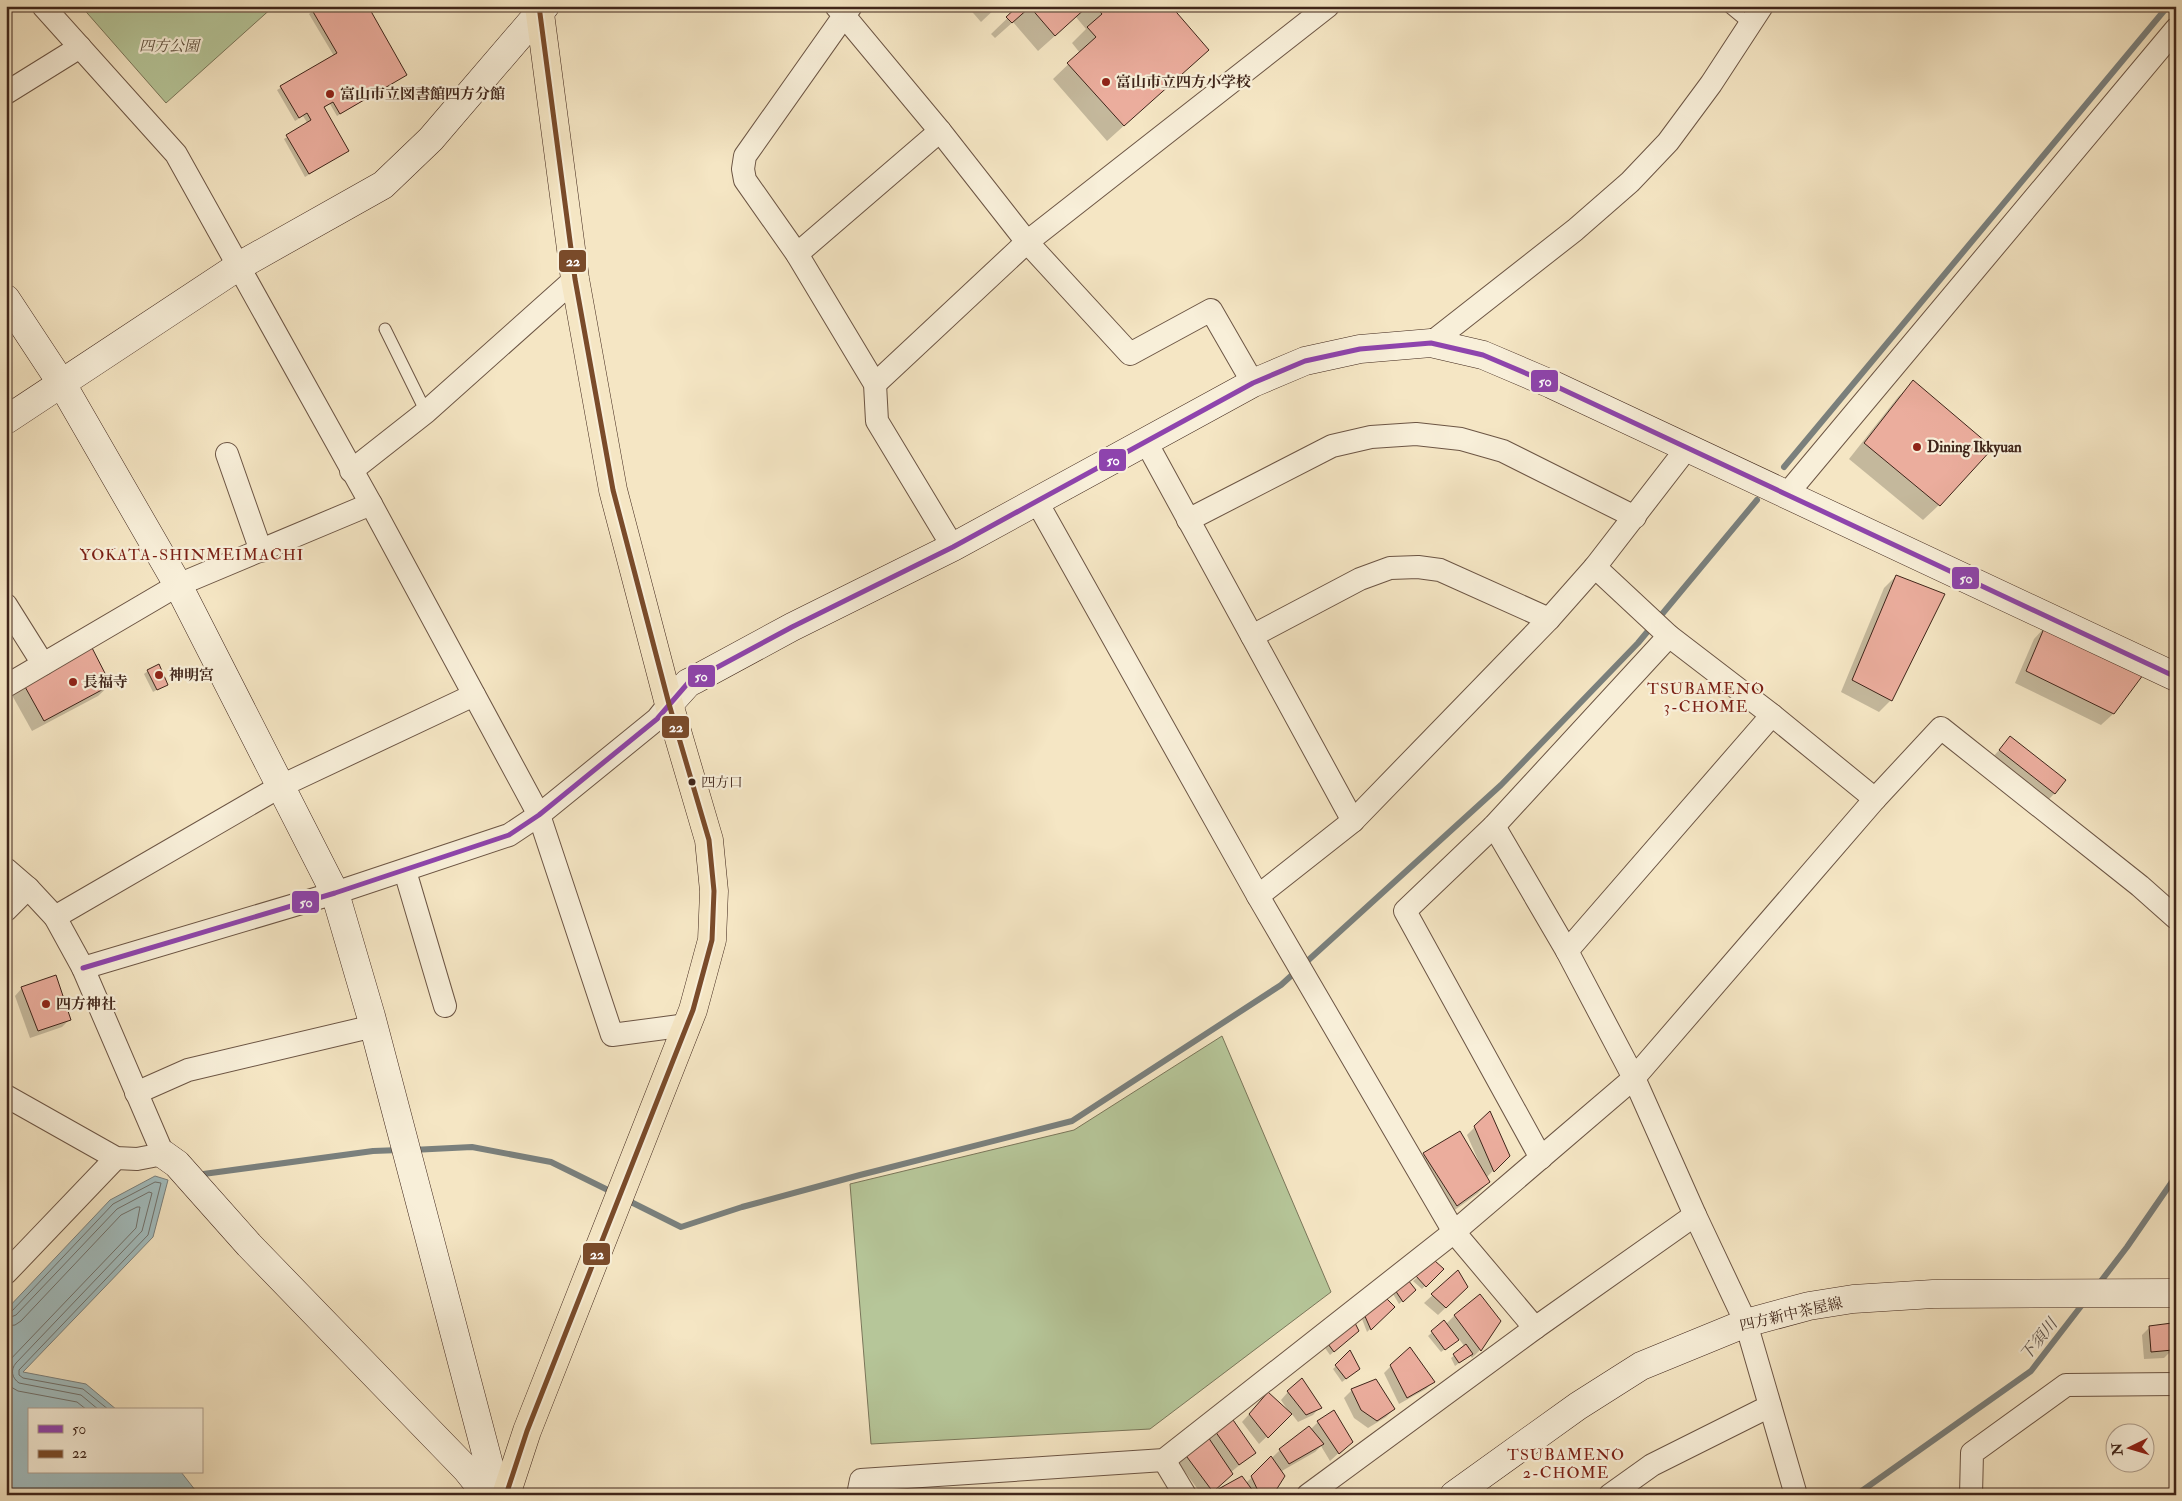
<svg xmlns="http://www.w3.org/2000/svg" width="2182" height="1501" font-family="'IM FELL Double Pica','Noto Serif JP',serif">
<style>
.green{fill:#b6c699;stroke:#7a765a}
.water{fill:#a2bdbf;stroke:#7a807d}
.shadow{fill:#0003}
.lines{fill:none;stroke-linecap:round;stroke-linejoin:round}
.shore{stroke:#70716c;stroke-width:1}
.stream{stroke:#7a807d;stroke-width:6}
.building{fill:#ebad9d;stroke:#3f251a}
.lane-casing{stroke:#6c5544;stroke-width:13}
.street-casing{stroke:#6c5544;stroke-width:24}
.secondary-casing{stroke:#3f251a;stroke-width:29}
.highway-casing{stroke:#3f251a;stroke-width:29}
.lane{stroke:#f8efd9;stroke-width:11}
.street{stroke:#f8efd9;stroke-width:22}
.secondary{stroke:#f8efd9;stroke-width:28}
.highway{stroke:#f5e6c4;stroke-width:28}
.bus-1-casing{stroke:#f8efd9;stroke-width:9}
.bus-2-casing{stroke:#f8efd9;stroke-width:9}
.bus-1{stroke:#8e44ad;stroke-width:5}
.bus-2{stroke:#7a4b2a;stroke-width:5}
.poi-dot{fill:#8f2418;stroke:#f8efd9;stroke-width:2}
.bus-dot{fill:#3f251a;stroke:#f8efd9;stroke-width:2}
.labels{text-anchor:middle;stroke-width:4.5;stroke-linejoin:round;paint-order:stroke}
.bus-label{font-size:14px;fill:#3f251a;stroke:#f8efd9;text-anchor:start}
.park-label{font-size:15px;font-style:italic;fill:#5d4d3a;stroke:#f8efd9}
.poi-label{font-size:15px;font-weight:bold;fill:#3f251a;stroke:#f8efd9;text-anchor:start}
.street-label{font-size:15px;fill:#3f251a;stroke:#f8efd9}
.neighbourhood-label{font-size:16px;letter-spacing:1px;fill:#7a1f14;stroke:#f8efd9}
.water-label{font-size:16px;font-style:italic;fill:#5d534c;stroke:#f8efd9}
.line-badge{stroke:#f8efd9;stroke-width:2}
.badge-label{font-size:14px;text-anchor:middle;font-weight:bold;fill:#fff}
</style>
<rect width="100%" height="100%" fill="#f5e6c4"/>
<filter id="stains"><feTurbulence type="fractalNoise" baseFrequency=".004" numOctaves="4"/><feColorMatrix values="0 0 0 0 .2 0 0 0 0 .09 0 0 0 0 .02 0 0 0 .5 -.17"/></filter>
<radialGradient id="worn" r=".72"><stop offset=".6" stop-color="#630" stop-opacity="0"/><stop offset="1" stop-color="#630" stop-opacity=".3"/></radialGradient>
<!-- green -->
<g class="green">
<polygon points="81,6 274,6 166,103"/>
<polygon points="1222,1036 1331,1292 1150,1429 871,1444 850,1184 1074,1130"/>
</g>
<!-- water -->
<polygon class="water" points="155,1176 168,1180 153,1237 23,1372 86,1384 117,1410 29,1410 29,1472 181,1472 199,1495 6,1495 6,1310 110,1200"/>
<!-- shadow -->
<g class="shadow">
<polygon points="967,6 998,6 981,22"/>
<polygon points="1020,6 1169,6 1208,50 1107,141 1053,79 1080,53 1072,43 1086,29 1076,17 1038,51 1013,22 995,38 991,34"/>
<polygon points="313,11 406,75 337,116 330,104 323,108 347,151 305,177 284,139 308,124 303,116 295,121 277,90 334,56 309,14"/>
<polygon points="1914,382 1939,505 1923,520 1849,459 1898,397"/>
<polygon points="1896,576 1891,700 1879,712 1841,692 1884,588"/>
<polygon points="2045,627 2113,714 2101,725 2015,683 2034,639"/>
<polygon points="148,671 167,684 153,692 144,674"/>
<polygon points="20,677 110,685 98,696 32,731 8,688"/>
<polygon points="2010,738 2055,793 2047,801 1992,758"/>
<polygon points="22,988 70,1019 62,1027 30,1038 15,996"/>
<polygon points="1489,1113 1508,1155 1486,1178 1489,1182 1477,1194 1445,1217 1412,1165 1424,1154 1478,1160 1467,1135"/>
<polygon points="1435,1262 1442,1269 1422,1289 1413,1281"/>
<polygon points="1458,1272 1467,1287 1438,1315 1424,1303"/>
<polygon points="1414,1290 1399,1304 1393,1294 1396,1291"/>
<polygon points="1393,1307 1367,1332 1362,1319 1365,1315"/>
<polygon points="1454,1316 1499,1321 1480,1350 1472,1358 1470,1355 1455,1366 1451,1358 1465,1347 1459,1339 1441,1352 1428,1336 1444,1322 1446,1324"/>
<polygon points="1353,1321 1354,1334 1330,1355 1325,1348"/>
<polygon points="2150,1327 2172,1350 2164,1358 2144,1359 2142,1335"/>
<polygon points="1350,1352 1355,1372 1342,1382 1333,1369"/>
<polygon points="1391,1366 1434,1381 1426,1389 1399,1404 1384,1373"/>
<polygon points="1352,1390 1394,1409 1386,1417 1368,1428 1354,1418 1344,1398"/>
<polygon points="1288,1392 1320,1407 1313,1415 1298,1422 1291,1413 1259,1444 1242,1422 1261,1401 1289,1412 1281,1400"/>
<polygon points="1318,1422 1343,1449 1330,1461 1321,1446 1315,1452 1280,1472 1272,1495 1202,1495 1177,1461 1216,1432 1255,1452 1230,1473 1211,1495 1242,1477 1246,1483 1280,1450 1308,1428 1310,1430"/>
</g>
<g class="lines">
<!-- shore -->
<g class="shore">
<polyline points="6,1313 12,1311 113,1204 155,1182 161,1183 148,1235 19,1370 19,1375 23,1378 83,1389 109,1410"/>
<path d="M 6,1319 L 16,1315 L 117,1209 L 149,1192 L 152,1193 L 142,1231 L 16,1363 C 10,1370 12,1378 19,1383 L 81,1395 L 99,1410"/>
<polyline points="6,1326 15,1325 21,1321 121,1215 137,1207 140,1207 136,1228 6,1364"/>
<polyline points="6,1379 11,1387 18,1391 77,1402 87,1410"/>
</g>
<!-- stream -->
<g class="stream">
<polyline points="1784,467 2168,6"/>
<polyline points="412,1150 472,1147 551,1162 614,1193"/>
<polyline points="196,1175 373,1151 400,1150"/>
<polyline points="625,1199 681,1227 742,1207 860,1175 1072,1121 1281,985 1501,785 1638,643 1757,500"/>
<polyline points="2098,1285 2127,1247 2176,1176"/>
<polyline points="1856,1495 2031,1371 2085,1301"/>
</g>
</g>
<!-- building -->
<g class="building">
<polygon points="318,6 368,6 407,75 340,114 333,102 324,107 349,151 309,174 286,135 311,120 307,113 299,118 280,86 337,53 312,10"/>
<polygon points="1018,6 1088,6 1055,36 1030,7 1012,23 1006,17"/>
<polygon points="1095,6 1171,6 1209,50 1124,126 1067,63 1096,37 1087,27 1102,14"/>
<polygon points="1913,380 1993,448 1940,506 1864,443"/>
<polygon points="1896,575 1945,594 1892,701 1852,680"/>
<polygon points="2045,626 2146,671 2114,714 2026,671"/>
<polygon points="88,640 111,685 44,721 19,676"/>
<polygon points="159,664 168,685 157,690 147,670"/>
<polygon points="2010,736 2066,780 2055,794 1999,750"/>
<polygon points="56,975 71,1020 38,1031 21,987"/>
<polygon points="1490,1111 1510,1156 1494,1172 1474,1126"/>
<polygon points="1460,1131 1490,1182 1457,1206 1423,1153"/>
<polygon points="1435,1261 1444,1269 1426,1287 1416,1276"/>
<polygon points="1458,1270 1468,1287 1446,1308 1431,1294"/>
<polygon points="1408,1280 1416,1290 1403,1302 1395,1290"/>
<polygon points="1480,1294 1501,1321 1481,1351 1454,1315"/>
<polygon points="1385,1297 1395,1307 1371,1330 1364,1314"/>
<polygon points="1353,1319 1359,1331 1334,1352 1328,1344"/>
<polygon points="1444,1320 1459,1340 1445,1350 1431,1331"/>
<polygon points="2172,1323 2173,1350 2151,1352 2149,1326"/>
<polygon points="1466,1344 1473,1354 1459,1363 1453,1354"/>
<polygon points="1410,1347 1435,1382 1407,1398 1390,1365"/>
<polygon points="1350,1350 1360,1369 1346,1379 1335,1365"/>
<polygon points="1302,1378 1322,1408 1306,1415 1287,1391"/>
<polygon points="1376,1379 1395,1409 1377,1421 1361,1410 1351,1389"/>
<polygon points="1268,1392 1292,1414 1268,1438 1249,1414"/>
<polygon points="1334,1410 1353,1442 1339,1454 1317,1421"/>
<polygon points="1231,1417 1256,1453 1239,1465 1215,1431"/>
<polygon points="1309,1426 1324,1444 1289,1464 1279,1449"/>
<polygon points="1206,1434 1233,1474 1213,1492 1184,1453"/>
<polygon points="1271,1456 1285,1476 1273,1495 1260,1495 1251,1476"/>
<polygon points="1242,1476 1256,1495 1215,1495 1213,1492"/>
</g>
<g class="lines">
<defs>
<g id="lane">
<polyline points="1728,6 1751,25"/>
<polyline points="385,329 426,412"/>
</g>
<g id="street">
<polyline points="43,6 176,154 371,504 539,815 612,1035 687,1025"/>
<polyline points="836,6 940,131 1027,242 1130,354 1211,310 1253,383"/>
<polyline points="851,6 745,156 743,169 745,180 797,254 875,384 877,421 953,547"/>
<polyline points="6,93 80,47"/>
<polyline points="797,254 940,131"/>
<polyline points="1431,343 1575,230 1630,182 1668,142 1711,84 1762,6"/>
<polyline points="875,384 1027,242 1328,6"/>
<polyline points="1146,442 1353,821"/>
<polyline points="227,454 261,551"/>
<polyline points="351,471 426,412 575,279"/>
<polyline points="1787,494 2176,29"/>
<polyline points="1037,502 1258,896 1454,1232 1535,1328"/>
<polyline points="1188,520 1332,446 1371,437 1416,434 1461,439 1503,451 1635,517"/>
<polyline points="1595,567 1669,636 1772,715 1875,799"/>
<polyline points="6,605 43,664"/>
<polyline points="1252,636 1360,579 1390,568 1418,567 1440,570 1549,619"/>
<polyline points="6,686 178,585 371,504"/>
<polyline points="1494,826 1567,951 1634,1078 1695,1215 1746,1323 1796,1495"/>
<polyline points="6,869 28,888 55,917 83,968 163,1154 137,1159 116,1158 6,1096"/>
<polyline points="405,871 445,1006"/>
<polyline points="1258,896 1353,821 1549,619 1595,567 1687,448"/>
<polyline points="6,910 28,888"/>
<polyline points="55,917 281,786 474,695"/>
<polyline points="1567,951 1772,715"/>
<polyline points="83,968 335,893 509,835 539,815 657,719 669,704"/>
<polyline points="136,1093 188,1070 374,1026"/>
<polyline points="1541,1158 1405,911 1494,826 1669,636"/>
<polyline points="6,1273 116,1158"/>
<polyline points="1164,1460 1185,1495"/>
<polyline points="858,1495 861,1480 1164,1460 1454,1232 1634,1078 1875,799 1941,728 2140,886 2176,918"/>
<polyline points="1308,1495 1535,1328 1695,1215"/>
<polyline points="1610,1495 1652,1465 1770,1406"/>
<polyline points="1971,1495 1972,1453 2066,1385 2176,1384"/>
</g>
<g id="secondary">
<polyline points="6,299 62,384 178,585 335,893 371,1016 497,1495"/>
<polyline points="6,420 239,266 383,185 431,139 545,6"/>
<polyline points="669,704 688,683 696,679 792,627 953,547 1253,383 1305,361 1360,349 1431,343 1483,355 1551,384 2176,677"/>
<polyline points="163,1154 177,1164 249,1245 466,1469 487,1495"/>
<polyline points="1454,1495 1578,1406 1641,1366 1746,1323 1809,1306 1853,1299 1933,1294 2176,1293"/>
</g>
<polyline id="highway" points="506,1495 527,1431 693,1010 712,940 714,891 709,840 669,704 613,490 575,279 539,6"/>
</defs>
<!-- lane casing -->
<use href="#lane" class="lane-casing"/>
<!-- street casing -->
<use href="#street" class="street-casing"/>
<!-- secondary casing -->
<use href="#secondary" class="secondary-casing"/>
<!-- highway casing -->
<use href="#highway" class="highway-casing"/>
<!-- lane -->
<use href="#lane" class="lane"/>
<!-- street -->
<use href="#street" class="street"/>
<!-- secondary -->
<use href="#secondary" class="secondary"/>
<!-- highway -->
<use href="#highway" class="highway"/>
<defs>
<polyline id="bus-1" points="83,968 335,893 509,835 539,815 657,719 688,683 792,627 953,547 1253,383 1305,361 1360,349 1431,343 1483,355 1551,384 2176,677"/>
<polyline id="bus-2" points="506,1495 527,1431 693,1010 712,940 714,891 709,840 669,704 613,490 575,279 539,6"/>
</defs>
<!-- bus-1 casing -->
<use href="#bus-1" class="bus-1-casing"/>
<!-- bus-2 casing -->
<use href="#bus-2" class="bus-2-casing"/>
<!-- bus-1 -->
<use href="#bus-1" class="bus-1"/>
<!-- bus-2 -->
<use href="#bus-2" class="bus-2"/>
</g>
<!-- markers -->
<g class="poi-dot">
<circle cx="1106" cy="82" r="5"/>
<circle cx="330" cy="94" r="5"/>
<circle cx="1917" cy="447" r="5"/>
<circle cx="159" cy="675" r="5"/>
<circle cx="73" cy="682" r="5"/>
<circle cx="46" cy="1004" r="5"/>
</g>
<circle class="bus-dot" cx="692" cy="782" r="4.5"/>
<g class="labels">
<!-- bus labels -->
<g class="bus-label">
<text x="701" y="787">四方口</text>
</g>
<!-- park labels -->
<g class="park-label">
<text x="169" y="51">四方公園</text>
</g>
<!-- poi labels -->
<g class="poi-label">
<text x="1116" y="87">富山市立四方小学校</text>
<text x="340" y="99">富山市立図書館四方分館</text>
<text x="1927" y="452">Dining Ikkyuan</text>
<text x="169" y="680">神明宮</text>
<text x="83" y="687">長福寺</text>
<text x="56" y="1009">四方神社</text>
</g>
<!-- street labels -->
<g class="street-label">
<text transform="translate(1791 1314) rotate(-13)" y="5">四方新中茶屋線</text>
</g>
<!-- neighbourhood labels -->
<g class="neighbourhood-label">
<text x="192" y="560">YOKATA-SHINMEIMACHI</text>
<text x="1706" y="694">TSUBAMENO<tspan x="1706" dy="18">3-CHOME</tspan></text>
<text x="1566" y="1460">TSUBAMENO<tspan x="1566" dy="18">2-CHOME</tspan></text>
</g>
<!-- water labels -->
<g class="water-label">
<text transform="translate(2038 1339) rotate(-51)" y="6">下須川</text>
</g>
</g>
<g class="line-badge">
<rect x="558" y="249" width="29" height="24" rx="5" fill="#7a4b2a"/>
<rect x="1530" y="369" width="29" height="24" rx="5" fill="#8e44ad"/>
<rect x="1098" y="448" width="29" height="24" rx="5" fill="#8e44ad"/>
<rect x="1951" y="566" width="29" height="24" rx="5" fill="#8e44ad"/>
<rect x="687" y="664" width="29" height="24" rx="5" fill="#8e44ad"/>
<rect x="661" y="715" width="29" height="24" rx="5" fill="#7a4b2a"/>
<rect x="291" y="890" width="29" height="24" rx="5" fill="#8e44ad"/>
<rect x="582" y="1242" width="29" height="24" rx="5" fill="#7a4b2a"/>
</g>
<g class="badge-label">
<text x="573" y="266">22</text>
<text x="1545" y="386">50</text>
<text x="1113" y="465">50</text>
<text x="1966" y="583">50</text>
<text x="701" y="681">50</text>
<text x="676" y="732">22</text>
<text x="306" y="907">50</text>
<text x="597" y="1259">22</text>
</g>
<!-- margin -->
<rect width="2182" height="1501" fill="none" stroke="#f5e6c4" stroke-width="25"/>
<rect x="8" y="8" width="2167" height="1486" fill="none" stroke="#3f251a" stroke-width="2.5"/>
<rect x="12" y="12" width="2157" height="1476" fill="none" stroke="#3f251a"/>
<!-- legend -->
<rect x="28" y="1408" width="175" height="65" fill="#f8efd9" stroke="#ae9e8d"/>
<rect x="38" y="1425" width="25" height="8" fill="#8e44ad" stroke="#ae9e8d"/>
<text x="72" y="1434" font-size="15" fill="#3f251a">50</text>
<rect x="38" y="1450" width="25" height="8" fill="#7a4b2a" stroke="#ae9e8d"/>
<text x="72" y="1458" font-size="15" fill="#3f251a">22</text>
<!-- north arrow -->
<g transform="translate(2130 1448) rotate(265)"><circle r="24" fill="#f8efd9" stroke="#ae9e8d"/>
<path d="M0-4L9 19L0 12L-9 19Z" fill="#8f2418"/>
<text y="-8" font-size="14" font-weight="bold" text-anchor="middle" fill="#3f251a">N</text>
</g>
<rect width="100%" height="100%" filter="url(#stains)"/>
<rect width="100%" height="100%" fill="url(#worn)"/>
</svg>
